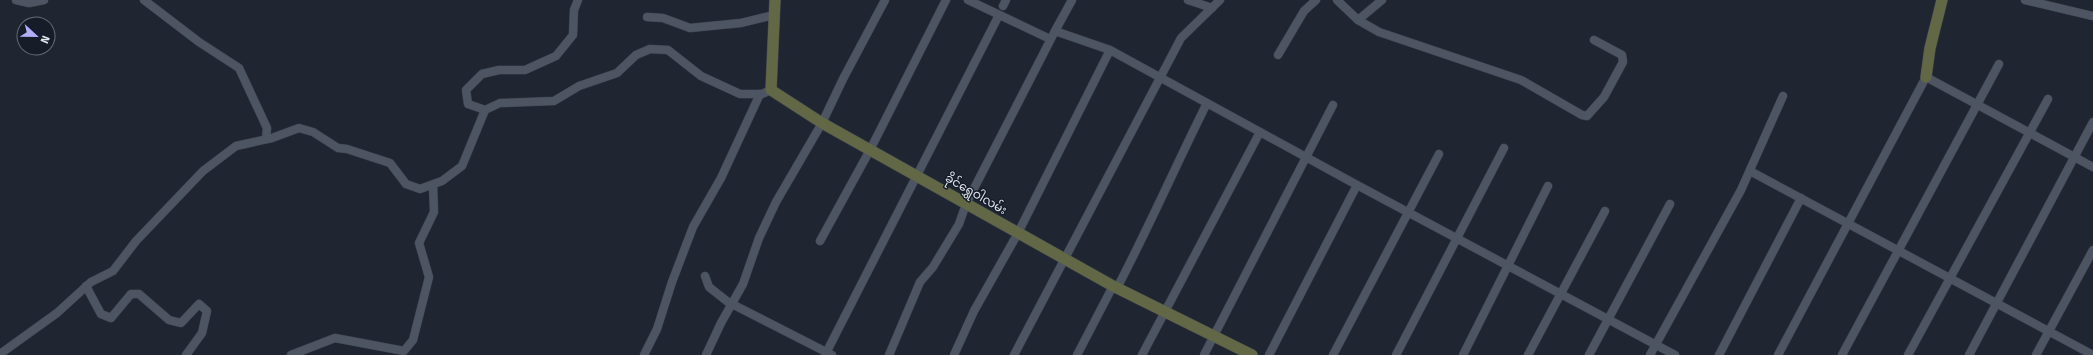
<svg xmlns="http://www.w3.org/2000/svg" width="2093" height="355" font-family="'Fira Sans','Noto Sans Myanmar',sans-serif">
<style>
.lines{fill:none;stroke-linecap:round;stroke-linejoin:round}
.street-casing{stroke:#3d434d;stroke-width:9}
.secondary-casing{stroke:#3d434d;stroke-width:12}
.street{stroke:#4d5562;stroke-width:8}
.secondary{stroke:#626745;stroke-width:11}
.labels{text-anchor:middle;stroke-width:3;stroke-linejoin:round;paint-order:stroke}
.street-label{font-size:12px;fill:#e1e6ef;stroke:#161d28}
</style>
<rect width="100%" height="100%" fill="#1f2632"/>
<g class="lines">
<defs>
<g id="street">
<polyline points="16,0 29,3 44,0"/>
<polyline points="144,0 199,42 239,68 267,128 266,139"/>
<polyline points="968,0 1050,39"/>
<polyline points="1188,0 1212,8"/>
<polyline points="1337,0 1358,20 1379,32 1521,80 1582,115 1587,116 1604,97 1623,62 1622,55 1594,40"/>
<polyline points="2025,0 2093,16"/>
<polyline points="1003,6 1006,0"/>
<polyline points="647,17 663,18 690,28 741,23 774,15"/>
<polyline points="1358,20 1382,0"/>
<polyline points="1055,31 1072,0"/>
<polyline points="1278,55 1304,11 1316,0"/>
<polyline points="485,110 468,104 466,90 482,74 499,70 525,70 556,56 573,35 574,10 578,0"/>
<polyline points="1750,171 2093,355"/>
<polyline points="820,241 870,150 946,0"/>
<polyline points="705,276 709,287 728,302 832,355"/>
<polyline points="86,286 101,314 111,318 131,294 139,294 169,320 181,323 199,304 207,311 202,333 186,355"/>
<path d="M 1117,288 C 1149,227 1176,165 1207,103"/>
<polyline points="0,354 57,313 91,282 113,271 136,241 203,171 236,146 272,138 299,128 313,132 338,148 347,149 390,163 406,184 420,189 442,181 462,166 485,110 500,103 554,101 579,86 617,73 636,55 650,49 668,50 701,76 740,94 762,94 771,90"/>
<polyline points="291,355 335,338 404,351 413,340 429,277 419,243 434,212 433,185"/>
<polyline points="644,355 657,329 672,282 693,227 721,178 760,94"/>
<polyline points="706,355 721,323 743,284 759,238 776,202 822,123 843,79 885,0"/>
<polyline points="825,355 999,15"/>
<polyline points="889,355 920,282 933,267 959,224 966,204 1055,31 1110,50 1357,185 1675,355"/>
<polyline points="954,355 974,311 1018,233 1110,50"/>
<polyline points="1014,355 1181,38 1220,0"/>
<polyline points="1077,355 1113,286"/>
<polyline points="1142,355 1260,132"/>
<polyline points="1204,355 1333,105"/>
<polyline points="1269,355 1357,185"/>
<polyline points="1333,355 1439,154"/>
<polyline points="1396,355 1504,148"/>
<polyline points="1463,355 1548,186"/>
<polyline points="1528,355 1605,211"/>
<polyline points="1589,355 1670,204"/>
<polyline points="1650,355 1741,190 1783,96"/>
<polyline points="1719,355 1801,198"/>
<polyline points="1778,355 1926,77 2093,167"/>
<polyline points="1842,355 1999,64"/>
<polyline points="1908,355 2048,99"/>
<polyline points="1969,355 2093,122"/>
<polyline points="2036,355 2093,250"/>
</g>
<g id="secondary">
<polyline points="775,0 771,90 822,123 1113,286 1252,355"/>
<polyline points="1926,77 1930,48 1942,0"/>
</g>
</defs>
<!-- street casing -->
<use href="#street" class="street-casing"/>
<!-- secondary casing -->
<use href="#secondary" class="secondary-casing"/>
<!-- street -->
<use href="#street" class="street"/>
<!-- secondary -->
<use href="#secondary" class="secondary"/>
</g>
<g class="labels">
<!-- street labels -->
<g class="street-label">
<text transform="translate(976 194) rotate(30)" y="4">ခိုင်ရွှေဝါလမ်း</text>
</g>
</g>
<!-- north arrow -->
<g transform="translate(36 36) rotate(112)"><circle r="19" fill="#161d28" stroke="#676d78"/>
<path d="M0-3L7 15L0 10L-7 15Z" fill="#b1adfa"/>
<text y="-6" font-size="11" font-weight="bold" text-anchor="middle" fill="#e1e6ef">N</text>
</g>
</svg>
